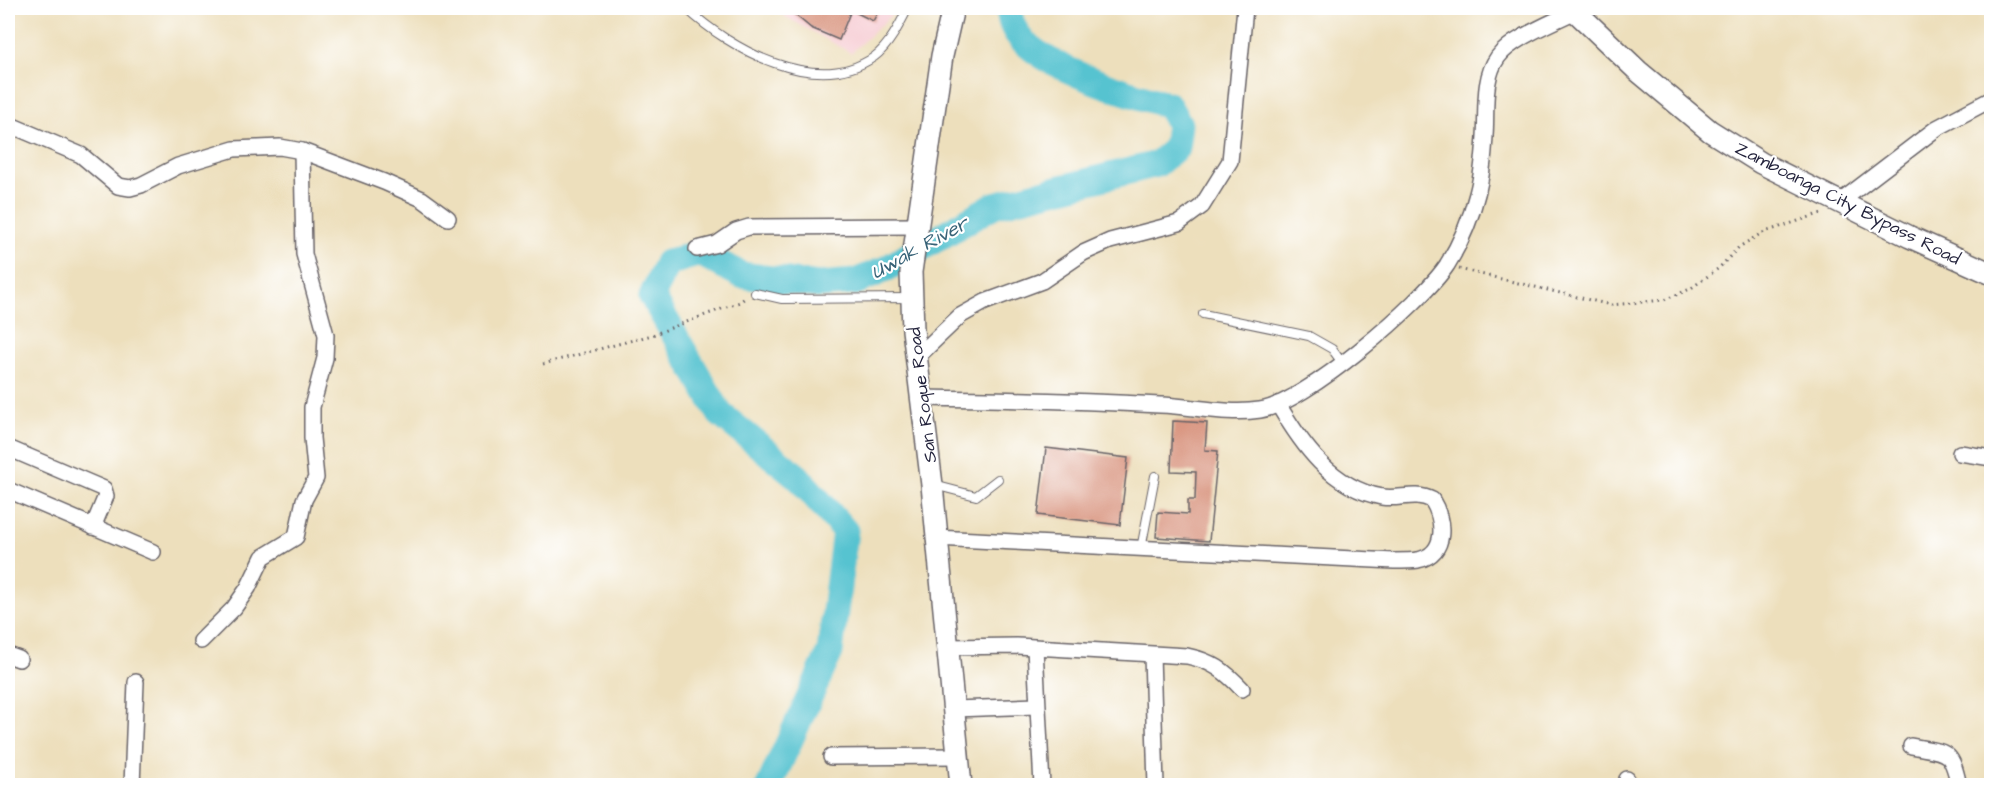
<svg xmlns="http://www.w3.org/2000/svg" width="1999" height="793" font-family="'Architects Daughter',sans-serif">
<style>
.built{fill:#f7cfd5}
.lines{fill:none;stroke-linecap:round;stroke-linejoin:round}
.river{stroke:#57c3d0;stroke-width:27}
.building{fill:#d99580}
.lane-casing{stroke:#696468;stroke-width:10}
.street-casing{stroke:#696468;stroke-width:18}
.secondary-casing{stroke:#696468;stroke-width:24}
.path{stroke:#696468;stroke-width:3;stroke-dasharray:1.5 4.5;stroke-linecap:butt}
.lane{stroke:#fff;stroke-width:8}
.street{stroke:#fff;stroke-width:15}
.secondary{stroke:#fff;stroke-width:21}
.labels{text-anchor:middle;stroke-width:4.5;stroke-linejoin:round;paint-order:stroke}
.street-label{font-size:18px;fill:#22223b;stroke:#fff}
.water-label{font-size:20px;font-style:italic;fill:#376277;stroke:#fff}
</style>
<rect width="100%" height="100%" fill="#fff"/>
<filter id="ink" filterUnits="userSpaceOnUse"><feTurbulence type="fractalNoise" baseFrequency=".0167" numOctaves="2"/><feDisplacementMap in="SourceGraphic" scale="12" xChannelSelector="R" yChannelSelector="G"/><feConvolveMatrix kernelMatrix="1 2 1 2 8 2 1 2 1" color-interpolation-filters="sRGB"/></filter>
<filter id="wash" filterUnits="userSpaceOnUse"><feTurbulence type="fractalNoise" baseFrequency=".008" numOctaves="4" result="noise"/><feDisplacementMap in="SourceGraphic" scale="24" xChannelSelector="R" yChannelSelector="G"/><feGaussianBlur stdDeviation="1.35" result="paint"/><feColorMatrix in="noise" values="0 0 0 0 0 0 0 0 0 0 0 0 0 0 0 0 0 1.4 0 .05"/><feComposite in="paint" operator="in"/></filter>
<g filter="url(#wash)">
<rect width="100%" height="100%" fill="#eddfbc"/>
<!-- built -->
<polygon class="built" points="770,8 899,8 851,53"/>
<g class="lines">
<!-- river -->
<path class="river" d="M 769,786 L 830,652 L 845,531 L 798,477 L 720,414 L 652,296 L 667,263 L 700,253 L 741,275 L 819,285 L 855,282 L 884,270 L 994,205 L 1157,164 L 1176,148 L 1179,124 L 1168,105 C 1130,94 1028,65 1013,26 C 1010,21 1010,13 1009,8"/>
</g>
<g id="blocks">
<!-- building -->
<g class="building">
<polygon points="787,8 880,8 873,21 851,10 839,40 811,28"/>
<polygon points="1173,421 1207,423 1205,450 1218,451 1209,541 1156,537 1158,512 1188,514 1188,500 1195,500 1196,472 1171,471"/>
<polygon points="1046,448 1128,458 1120,525 1038,515"/>
</g>
</g>
</g>
<g filter="url(#ink)">
<use href="#blocks" fill-opacity="0" stroke="#696468" stroke-width="1.5"/>
<g class="lines">
<defs>
<g id="lane">
<path d="M 686,8 C 731,50 816,97 874,57 C 889,46 900,24 908,8"/>
<polyline points="926,8 948,16"/>
<polyline points="755,293 782,299 911,298"/>
<polyline points="1203,314 1309,336 1332,349 1343,364"/>
<polyline points="934,485 976,496 998,479"/>
<polyline points="1141,549 1155,476"/>
</g>
<g id="street">
<polyline points="8,124 81,155 118,186 130,188 141,185 178,166 234,149 280,147 302,151 384,182 422,199 448,218"/>
<polyline points="1840,202 1937,128 1992,99"/>
<polyline points="697,249 717,244 736,231 749,227 916,226"/>
<polyline points="916,358 960,316 985,302 1042,281 1083,253 1110,241 1179,223 1202,206 1230,161 1245,8"/>
<path d="M 921,398 C 1001,399 1081,401 1160,405 C 1193,406 1227,415 1260,410 C 1304,404 1422,303 1447,265 C 1460,244 1471,218 1477,194 C 1482,176 1484,155 1485,136 C 1487,111 1482,79 1498,57 C 1512,38 1554,22 1575,11"/>
<polyline points="8,448 104,489 106,496 93,527"/>
<polyline points="1960,453 1992,458"/>
<polyline points="8,490 153,552"/>
<path d="M 936,538 L 1394,561 C 1402,561 1411,561 1418,560 C 1448,554 1444,519 1432,500 C 1415,491 1400,500 1382,497 C 1332,488 1302,445 1278,404"/>
<polyline points="201,641 234,608 248,588 263,557 296,537 304,500 316,478 312,438 312,407 325,358 326,335 304,254 302,151"/>
<path d="M 948,647 L 1017,646 L 1187,656 C 1212,661 1225,671 1242,689"/>
<polyline points="1035,648 1042,786"/>
<polyline points="8,655 19,659"/>
<polyline points="1152,655 1156,786"/>
<polyline points="954,709 1036,706"/>
<path d="M 1911,746 C 1947,753 1951,748 1959,786"/>
<polyline points="831,757 957,756"/>
<polyline points="1627,779 1627,786"/>
<polyline points="132,786 136,682"/>
</g>
<g id="secondary">
<polyline points="953,8 942,56 911,272 913,330 932,485 961,786"/>
<polyline points="1572,8 1638,71 1710,131 1761,163 1910,237 1992,274"/>
</g>
</defs>
<!-- lane casing -->
<use href="#lane" class="lane-casing"/>
<!-- street casing -->
<use href="#street" class="street-casing"/>
<!-- secondary casing -->
<use href="#secondary" class="secondary-casing"/>
<!-- path -->
<g class="path">
<polyline points="1459,269 1611,305 1664,300 1690,289 1719,268 1739,247 1762,233 1822,213"/>
<polyline points="543,364 652,335 740,302 746,297"/>
</g>
<!-- lane -->
<use href="#lane" class="lane"/>
<!-- street -->
<use href="#street" class="street"/>
<!-- secondary -->
<use href="#secondary" class="secondary"/>
</g>
</g>
<g class="labels">
<!-- street labels -->
<g class="street-label">
<text transform="translate(1848 203) rotate(27)" y="6">Zamboanga City Bypass Road</text>
<text transform="translate(922 395) rotate(-97)" y="6">San Roque Road</text>
</g>
<!-- water labels -->
<g class="water-label">
<text transform="translate(919 247) rotate(-29)" y="7">Uwak River</text>
</g>
</g>
<!-- margin -->
<rect width="1999" height="793" fill="none" stroke="#fff" stroke-width="30"/>
</svg>
